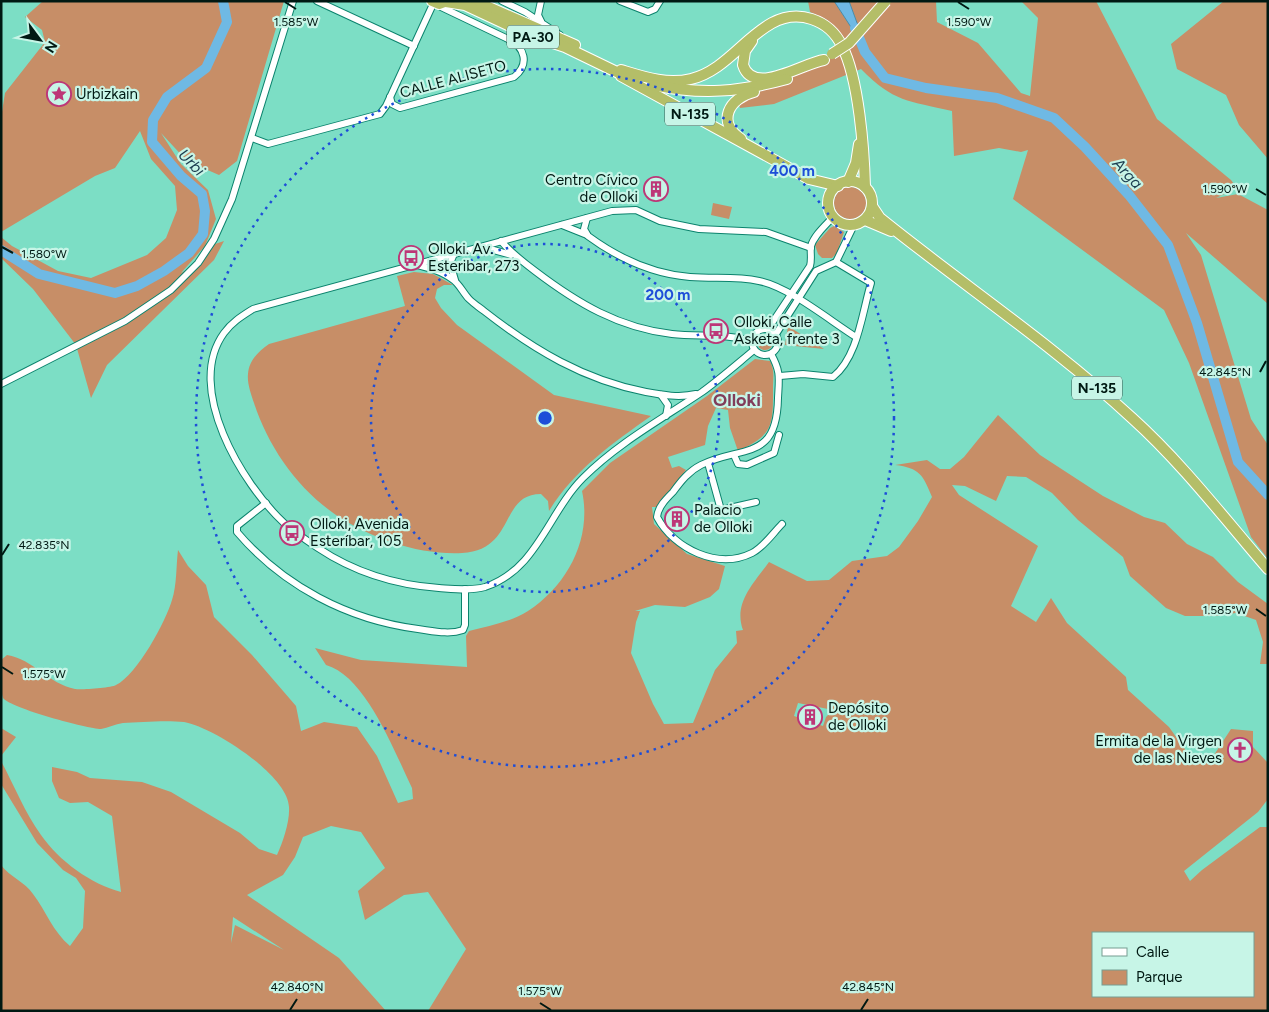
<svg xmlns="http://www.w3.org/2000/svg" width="1269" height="1012" font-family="Figtree,sans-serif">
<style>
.green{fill:#c78e67;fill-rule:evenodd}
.water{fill:#6fb9e4;stroke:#4e89a5}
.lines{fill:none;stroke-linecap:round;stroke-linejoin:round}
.river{stroke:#6fb9e4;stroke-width:10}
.minor-casing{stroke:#0b836d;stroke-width:8}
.trunk-casing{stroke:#fff;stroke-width:12}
.minor{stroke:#fff;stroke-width:6}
.trunk{stroke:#b4be68;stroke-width:10}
.trunk-bridge-casing{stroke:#fff;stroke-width:12;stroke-linecap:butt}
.trunk-bridge{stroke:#b4be68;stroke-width:10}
.ticks{fill:none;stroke:#001913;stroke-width:2}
.ring{fill:none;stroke:#1d4ed8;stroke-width:2.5;stroke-dasharray:2.5 5}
.labels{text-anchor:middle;stroke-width:4.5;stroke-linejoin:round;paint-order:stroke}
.shield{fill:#c7f5e7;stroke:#3c5b53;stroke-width:1}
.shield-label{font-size:14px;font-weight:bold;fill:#001913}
.street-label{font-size:15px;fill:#001913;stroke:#c7f5e7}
.poi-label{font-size:15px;fill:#001913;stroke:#c7f5e7;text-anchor:start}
.water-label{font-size:16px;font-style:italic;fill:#1b3d4f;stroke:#c7f5e7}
.quarter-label{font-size:18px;font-weight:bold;fill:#813d5a;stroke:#c7f5e7}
.ticks-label{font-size:12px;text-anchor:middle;fill:#001913;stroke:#c7f5e7;stroke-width:4.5;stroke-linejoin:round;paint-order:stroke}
.centre{fill:#1d4ed8;stroke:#c7f5e7;stroke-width:2.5}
.ring-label{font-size:15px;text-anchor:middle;font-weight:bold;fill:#1d4ed8;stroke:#c7f5e7;stroke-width:4.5;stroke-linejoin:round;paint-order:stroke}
</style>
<rect width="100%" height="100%" fill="#7cdec5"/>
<!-- green -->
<g class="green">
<polygon points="43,1 284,1 237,161 219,175 187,161 161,133 181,164 208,190 216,219 205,246 181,273 198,263 209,246 224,241 214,260 107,365 91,398 76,345 33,289 1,258 1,237 12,246 58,271 91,278 147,255 166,238 177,210 175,186 151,159 140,131 115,168 95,176 1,232 1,118 5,93 45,42 42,30 25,17"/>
<path d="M 808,1 L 834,1 L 856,35 L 860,31 L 849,1 L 936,1 L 937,22 L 978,43 L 1021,93 L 1030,96 L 1038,18 L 1021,1 L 1096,1 L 1157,119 L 1231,180 L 1237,188 L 1216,198 L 1238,194 L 1268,210 L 1268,304 L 1186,233 L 1201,255 L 1251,419 L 1268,445 L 1268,559 L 1251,537 L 1189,363 L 1164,310 L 1013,199 L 1028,150 L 1021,152 L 999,148 L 954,156 L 952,111 C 909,101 893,102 861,69 L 774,104 L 740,108 L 737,99 L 770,88 L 797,74 L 848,42 L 827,20 L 810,12 Z"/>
<polygon points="1224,1 1268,1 1268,159 1239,125 1226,95 1177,69 1171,44"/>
<circle cx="850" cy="203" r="16"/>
<polygon points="713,203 732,207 729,219 711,215"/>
<polygon points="834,226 844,232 837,253 832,258 822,258 818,254 815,245 830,228"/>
<polygon points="447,258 448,273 427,265 427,263"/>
<path d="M 414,272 L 433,274 L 453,285 L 444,285 L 437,289 L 435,298 L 441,308 L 457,325 L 554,395 L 651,416 C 613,443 574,470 549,511 L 548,501 L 541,494 C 499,494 516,550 462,553 C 418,555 373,539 336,515 C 297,488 269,448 254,403 C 251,394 247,383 248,374 C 249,360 259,351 269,344 L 405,306 L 397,276 Z"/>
<polygon points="788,326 824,349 785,345"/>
<circle cx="765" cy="342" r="8"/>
<path d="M 755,359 L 770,361 C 775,371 773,378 773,388 C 773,425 774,435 738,451 L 730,428 L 728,410 L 716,408 L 708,426 L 705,445 L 668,457 L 672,468 L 679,466 L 686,470 L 657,507 L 652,507 L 654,524 L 687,554 L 725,566 L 719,589 L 710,597 L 685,607 L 655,605 L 635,611 L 640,611 L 636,622 L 631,653 L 653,704 L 664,724 L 693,723 L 715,670 L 737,643 L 736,631 L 743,630 C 733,603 754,583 769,562 L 807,581 L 829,580 L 852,561 L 887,556 L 899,547 L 918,521 L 932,497 C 923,475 920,468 895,465 L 927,460 L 940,469 L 950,469 L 964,457 L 998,415 L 1040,455 L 1103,496 L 1144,517 L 1165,523 L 1187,544 L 1213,557 L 1238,582 L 1268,604 L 1268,664 L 1260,664 L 1263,642 L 1256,620 L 1236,613 L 1215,616 L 1185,616 L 1166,608 L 1130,576 L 1123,557 L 1078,520 L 1052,493 L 1026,477 L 1007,476 L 996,501 L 965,486 L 952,485 L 959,495 L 1038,546 L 1011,606 L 1036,622 L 1051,598 L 1067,623 L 1126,677 L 1128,690 L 1169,727 L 1189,755 L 1214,755 L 1231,729 L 1253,731 L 1253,747 L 1268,763 L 1268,799 L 1258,812 L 1184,871 L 1190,881 L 1202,870 L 1260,827 L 1268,827 L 1268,1011 L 428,1011 L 466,949 L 428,892 L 404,895 L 365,920 L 358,891 L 385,868 L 361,832 L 331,826 L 303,837 L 295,857 L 283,875 L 247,895 L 339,958 L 386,1011 L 1,1011 L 1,865 C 10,877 25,882 33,894 C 46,911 53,932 70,946 L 83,928 L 85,891 L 76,878 L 63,870 L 37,843 L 1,784 L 1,761 C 14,785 25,813 41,835 C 59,861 91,884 121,892 L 112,816 L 88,802 L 70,803 L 59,798 L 52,781 L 52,767 L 77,772 L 90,778 L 142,782 L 171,792 L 240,833 L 259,849 L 277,855 C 283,842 290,821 289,807 C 288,775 213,727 184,722 C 167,720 140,722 123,723 C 115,724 108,728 101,729 C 88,729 10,708 3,698 C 0,689 1,671 1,660 L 7,655 C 33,659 49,684 75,689 C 80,690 111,688 116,685 C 137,675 166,621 172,600 C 177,585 176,566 178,550 L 188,566 L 206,585 L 214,617 L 252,655 L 296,706 L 301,731 L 324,722 L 357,727 L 377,756 L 398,803 L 413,799 L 412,788 C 395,753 366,676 326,665 L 315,648 L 361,660 L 467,667 L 466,636 L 469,631 C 488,626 511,622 528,611 C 569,584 592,537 582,491 L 610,463 L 707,396 ZM 798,703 L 833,710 L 826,717 L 823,726 L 794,716 ZM 233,917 L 284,950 L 235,925 L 231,943 ZM 1093,933 L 1253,933 L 1253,996 L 1093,996 Z"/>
<polygon points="1,728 16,737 1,756"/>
</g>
<!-- water -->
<polygon class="water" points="834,1 849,1 860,31 860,41"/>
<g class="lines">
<!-- river -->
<g class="river">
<polyline points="855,28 865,52 885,78 926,88 997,98 1054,118 1085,147 1129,195 1168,245 1197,323 1238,462 1268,495"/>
<polyline points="1,250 39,274 115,293 137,286 164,271 189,253 203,234 205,211 202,194 181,176 152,142 153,120 167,97 206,68 227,22 223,1"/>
</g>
<defs>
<g id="minor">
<polyline points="317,1 414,46"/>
<polyline points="502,1 525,12 560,35"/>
<polyline points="541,1 538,15 541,21"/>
<polyline points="620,1 648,12 655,9 660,1"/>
<polyline points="439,4 441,7 508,39 531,38"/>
<path d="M 390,97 L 392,104 L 400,108 L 514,77 C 530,64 525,47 508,39"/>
<polyline points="252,138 268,144 380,114 386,106 434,2"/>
<path d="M 587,218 L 584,229 L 588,236 C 618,258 653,274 690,277 C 714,279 736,276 759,281 C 789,287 829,320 856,337"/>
<polyline points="562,225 587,235"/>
<path d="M 501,241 C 511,253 523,262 535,271 C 577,303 619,328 672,334 C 699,337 725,333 752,341"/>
<polyline points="483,247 511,255"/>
<polyline points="454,254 450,263 455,280"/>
<path d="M 417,265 C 429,268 442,271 452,279 C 459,283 463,293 469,299 C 474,304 479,307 484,311 C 534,350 584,380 646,392 C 662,395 680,398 696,394"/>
<circle cx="765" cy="342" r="13"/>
<path d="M 768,329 L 810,266 C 812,259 810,252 811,246 C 814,235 826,225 833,217"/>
<polyline points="776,334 816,271 836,262 854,225"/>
<path d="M 754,350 C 737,364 720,379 702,392 C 662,419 618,443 583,478 C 548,513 537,570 485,587 C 471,591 454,589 439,588 C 396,585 354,572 318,548 C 306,540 294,532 284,523 C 242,484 184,388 224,333 C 232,322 242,316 253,309 L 612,211 L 636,210 L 660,221 L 699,229 L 766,232 L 811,248"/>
<path d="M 771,354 C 781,372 779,378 778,398 C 777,462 742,445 701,465 C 689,471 681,481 673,492 C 666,499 658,507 657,517 C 674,549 718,570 752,553 C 764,547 773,533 782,524"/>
<path d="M 780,376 L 803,374 L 833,377 C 858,357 862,313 871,283 L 836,262"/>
<polyline points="1,384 125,321 171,290 198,263 214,239 232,199 293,1"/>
<polyline points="661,395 668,405 666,416"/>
<polyline points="734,455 738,464 747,465 774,453 779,435"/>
<polyline points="708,463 721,510 756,502"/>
<path d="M 266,503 L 237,526 L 237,532 C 283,586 348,620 418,629 C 433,631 449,635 463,630 L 465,625 L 465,589"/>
</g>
<g id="trunk">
<polyline points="432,1 439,4 447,1"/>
<polyline points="475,1 575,45"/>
<polyline points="446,2 465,5 529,35 565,47 627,77"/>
<path d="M 752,41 L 745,51 L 743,65 C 753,97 803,63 824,60"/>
<path d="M 621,70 C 644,77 667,85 691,79 C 724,71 743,39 772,23 C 798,9 829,19 842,46 C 859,79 864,150 865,187"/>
<polyline points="621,76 809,179 838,186"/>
<path d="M 653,85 C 702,95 739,92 787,79"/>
<path d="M 741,139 C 716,122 729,98 754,92"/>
<circle cx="850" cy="203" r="22"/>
<polyline points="848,182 856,163 859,144"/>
<path d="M 872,206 L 880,218 C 963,285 1053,345 1132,418 C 1182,463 1224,518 1268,569"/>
<polyline points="865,220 891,231"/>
</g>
</defs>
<!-- minor casing -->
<use href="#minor" class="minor-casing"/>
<!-- trunk casing -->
<use href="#trunk" class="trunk-casing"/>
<!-- minor -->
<use href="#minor" class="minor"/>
<!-- trunk -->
<use href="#trunk" class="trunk"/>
<defs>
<polyline id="trunk-bridge" points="832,54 849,43 886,1"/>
</defs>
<!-- trunk-bridge casing -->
<use href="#trunk-bridge" class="trunk-bridge-casing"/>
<!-- trunk-bridge -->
<use href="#trunk-bridge" class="trunk-bridge"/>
</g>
<!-- ticks -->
<path class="ticks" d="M 285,2 L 296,9M 958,2 L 969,9M 1256,189 L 1266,195M 2,247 L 13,253M 1260,372 L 1266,361M 2,555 L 9,544M 1256,609 L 1266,616M 2,667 L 13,674M 540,1003 L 551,1010M 290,1010 L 297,999M 861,1010 L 868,999"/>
<!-- distance rings -->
<g class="ring">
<circle cx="545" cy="418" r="174"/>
<circle cx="545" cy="418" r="349"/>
</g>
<!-- icons -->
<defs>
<symbol id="sight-ring" viewBox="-11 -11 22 22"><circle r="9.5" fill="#c7f5e7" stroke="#bd3677" stroke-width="1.5"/><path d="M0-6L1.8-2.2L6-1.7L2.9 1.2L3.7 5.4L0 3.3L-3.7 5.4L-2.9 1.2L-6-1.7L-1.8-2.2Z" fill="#bd3677"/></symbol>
<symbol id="building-ring" viewBox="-11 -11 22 22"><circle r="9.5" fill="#c7f5e7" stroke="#bd3677" stroke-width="1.5"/><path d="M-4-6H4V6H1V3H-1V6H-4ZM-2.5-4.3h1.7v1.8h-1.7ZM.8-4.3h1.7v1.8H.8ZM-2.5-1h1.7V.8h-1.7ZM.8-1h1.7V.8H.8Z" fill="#bd3677"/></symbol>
<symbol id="bus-ring" viewBox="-11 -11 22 22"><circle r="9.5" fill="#c7f5e7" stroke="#bd3677" stroke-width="1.5"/><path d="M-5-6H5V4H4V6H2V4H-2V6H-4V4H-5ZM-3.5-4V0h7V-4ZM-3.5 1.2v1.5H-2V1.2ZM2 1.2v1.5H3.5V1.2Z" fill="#bd3677"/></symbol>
<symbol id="church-ring" viewBox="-11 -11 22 22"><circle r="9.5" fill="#c7f5e7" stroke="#bd3677" stroke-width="1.5"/><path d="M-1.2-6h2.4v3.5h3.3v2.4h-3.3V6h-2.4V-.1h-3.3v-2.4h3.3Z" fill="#bd3677"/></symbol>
</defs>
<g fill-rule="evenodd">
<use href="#sight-ring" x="45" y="80" width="28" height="28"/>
<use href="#building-ring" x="642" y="175" width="28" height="28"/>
<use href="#bus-ring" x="397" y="244" width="28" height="28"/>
<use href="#bus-ring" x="702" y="317" width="28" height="28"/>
<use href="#building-ring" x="663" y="505" width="28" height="28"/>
<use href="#bus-ring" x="278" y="519" width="28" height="28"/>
<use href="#building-ring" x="796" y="703" width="28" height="28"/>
<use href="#church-ring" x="1226" y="736" width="28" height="28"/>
</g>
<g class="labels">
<!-- shield labels -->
<g class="shield">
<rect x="507" y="25.5" width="52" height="23" rx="4"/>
<rect x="665" y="102.5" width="50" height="23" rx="4"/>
<rect x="1072" y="376.5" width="50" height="23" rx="4"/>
</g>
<g class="shield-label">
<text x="533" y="42">PA-30</text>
<text x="690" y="119">N-135</text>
<text x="1097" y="393">N-135</text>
</g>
<!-- street labels -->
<g class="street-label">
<text transform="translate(453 79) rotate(-15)" y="5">CALLE ALISETO</text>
</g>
<!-- poi labels -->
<g class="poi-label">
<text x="76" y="99">Urbizkain</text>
<text x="638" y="185" text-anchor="end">Centro Cívico<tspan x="638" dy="17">de Olloki</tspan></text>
<text x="428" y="254">Olloki. Av.<tspan x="428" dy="17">Esteribar, 273</tspan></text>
<text x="734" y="327">Olloki, Calle<tspan x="734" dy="17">Asketa, frente 3</tspan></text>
<text x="694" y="515">Palacio<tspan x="694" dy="17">de Olloki</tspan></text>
<text x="310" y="529">Olloki, Avenida<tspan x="310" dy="17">Esteríbar, 105</tspan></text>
<text x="828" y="713">Depósito<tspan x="828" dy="17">de Olloki</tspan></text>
<text x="1222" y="746" text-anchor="end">Ermita de la Virgen<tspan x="1222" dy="17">de las Nieves</tspan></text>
</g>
<!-- water labels -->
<g class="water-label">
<text transform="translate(192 162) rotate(46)" y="6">Urbi</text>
<text transform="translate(1128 173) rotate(47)" y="6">Arga</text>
</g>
<!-- quarter labels -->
<g class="quarter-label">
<text x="737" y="406">Olloki</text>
</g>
</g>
<g class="ticks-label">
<text x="296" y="26">1.585°W</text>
<text x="969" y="26">1.590°W</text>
<text x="1225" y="193">1.590°W</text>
<text x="44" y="258">1.580°W</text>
<text x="1225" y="376">42.845°N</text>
<text x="44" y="549">42.835°N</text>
<text x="1225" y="614">1.585°W</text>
<text x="44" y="678">1.575°W</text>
<text x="297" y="991">42.840°N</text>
<text x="868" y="991">42.845°N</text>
<text x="540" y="995">1.575°W</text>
</g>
<circle cx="545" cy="418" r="8" class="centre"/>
<g class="ring-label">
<text x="792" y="176">400 m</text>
<text x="668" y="300">200 m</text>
</g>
<!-- border -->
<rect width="1269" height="1012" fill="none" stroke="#001913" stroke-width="5"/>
<!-- legend -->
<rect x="1092" y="932" width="162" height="65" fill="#c7f5e7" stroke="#779d92"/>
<rect x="1102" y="948" width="25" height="8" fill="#ffffff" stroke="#779d92"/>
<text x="1136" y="957" font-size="15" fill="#001913">Calle</text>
<rect x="1102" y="970" width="25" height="15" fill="#c78e67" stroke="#779d92"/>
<text x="1136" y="982" font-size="15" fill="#001913">Parque</text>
<!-- north arrow -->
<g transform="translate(40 40) rotate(122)" stroke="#c7f5e7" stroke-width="4" paint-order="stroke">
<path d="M0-4L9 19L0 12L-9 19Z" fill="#001913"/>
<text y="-8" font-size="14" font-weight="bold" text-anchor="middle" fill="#001913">N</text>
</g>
</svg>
